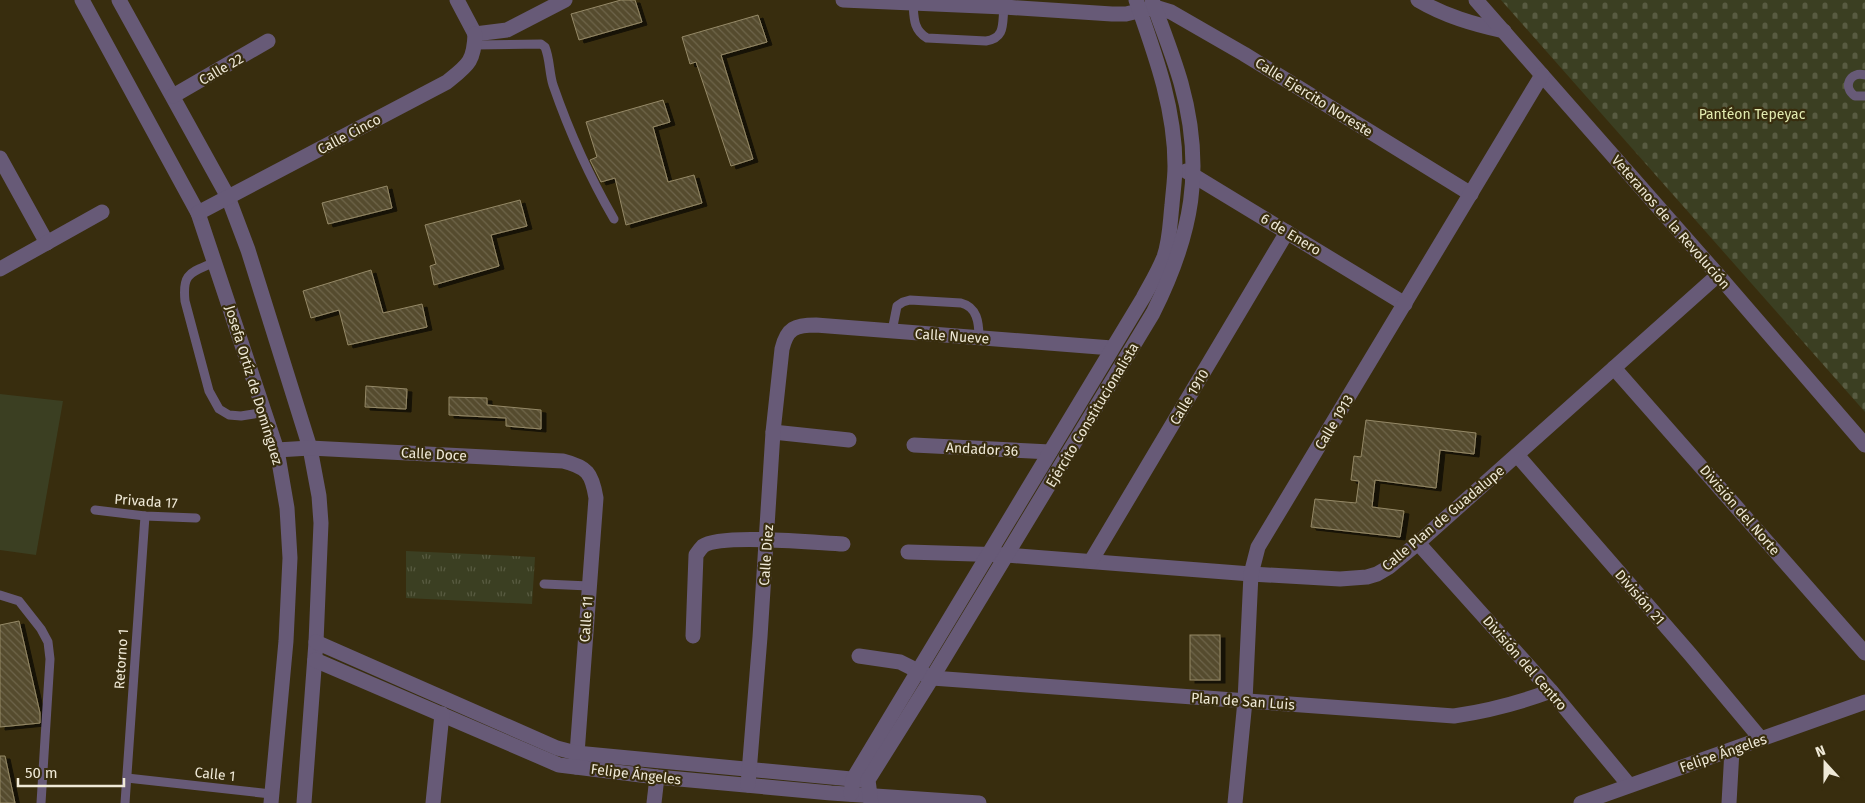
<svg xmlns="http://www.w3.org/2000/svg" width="1865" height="803" font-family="'Fira Sans',sans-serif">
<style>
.cemetery{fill:url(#cemetery-stones)}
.park{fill:url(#park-tufts)}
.pitch{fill:#3b3f22}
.building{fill:url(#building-back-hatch);stroke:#958967;filter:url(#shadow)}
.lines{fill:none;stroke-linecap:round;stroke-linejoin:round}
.lane{stroke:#675a77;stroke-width:9}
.street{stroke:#675a77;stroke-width:15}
.labels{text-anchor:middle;stroke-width:4.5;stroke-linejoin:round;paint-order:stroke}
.street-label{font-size:14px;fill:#efe9d7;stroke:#382d0e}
.park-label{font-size:14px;fill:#e2ebb0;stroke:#382d0e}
</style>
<defs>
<pattern id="cemetery-stones" width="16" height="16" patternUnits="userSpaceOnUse" patternTransform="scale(1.25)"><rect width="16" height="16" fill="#3b3f22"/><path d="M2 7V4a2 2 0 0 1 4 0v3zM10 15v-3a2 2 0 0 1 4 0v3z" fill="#585b41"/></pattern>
<pattern id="park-tufts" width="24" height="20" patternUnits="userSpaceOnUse" patternTransform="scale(1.25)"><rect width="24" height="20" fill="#3b3f22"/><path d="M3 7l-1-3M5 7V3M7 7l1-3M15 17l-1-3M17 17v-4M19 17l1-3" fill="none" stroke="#585b41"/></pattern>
<pattern id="building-back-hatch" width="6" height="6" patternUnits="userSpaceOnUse" patternTransform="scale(1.25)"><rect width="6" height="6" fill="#554b2d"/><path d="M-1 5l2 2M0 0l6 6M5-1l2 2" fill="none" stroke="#6e654b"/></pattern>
<filter id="shadow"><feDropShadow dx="5" dy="3" stdDeviation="0" flood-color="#0009"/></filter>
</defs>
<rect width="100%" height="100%" fill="#382d0e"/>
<!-- cemetery -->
<polygon class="cemetery" points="1501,0 1865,0 1865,412"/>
<!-- park -->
<polygon class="park" points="406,551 535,557 532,604 406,598"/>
<!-- pitch -->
<polygon class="pitch" points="0,394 63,401 36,555 0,550"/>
<!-- building -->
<g class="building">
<polygon points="621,0 635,0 642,22 579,40 571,14"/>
<polygon points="758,15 767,42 721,55 753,159 731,166 696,62 690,64 682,37"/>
<polygon points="663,100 670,122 653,127 668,182 694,175 702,203 626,225 615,178 601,182 590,160 597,157 586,122"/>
<polygon points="387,186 392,208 328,224 322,203"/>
<polygon points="520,200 527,226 491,235 499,266 434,285 430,266 436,264 425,225"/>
<polygon points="371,270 383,313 422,304 427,327 348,345 339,310 311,318 303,291"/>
<polygon points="366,386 407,389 406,409 365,407"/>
<polygon points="449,397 487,398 487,405 541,410 541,429 506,426 506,418 449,415"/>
<polygon points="1366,420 1476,433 1474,454 1440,450 1436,488 1375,480 1372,507 1404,511 1400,537 1311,527 1315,499 1356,503 1359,481 1351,480 1354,456 1361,457"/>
<polygon points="19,621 40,713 40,723 0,727 0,625"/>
<rect x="1190" y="635" width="30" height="45"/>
<polygon points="0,756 5,756 15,803 0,803"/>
</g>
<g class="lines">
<!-- lane -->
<g class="lane">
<path d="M 913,3 C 914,17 913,30 927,38 L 986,41 C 1006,38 1002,23 1004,7"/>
<path d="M 475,45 L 541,44 L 545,47 C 550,59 549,72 553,85 C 569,131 589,176 614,219"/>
<path d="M 1865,75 C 1850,71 1842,87 1855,96 L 1865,96"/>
<path d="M 215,262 C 191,273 182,272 185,301 L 209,391 L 219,409 L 229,415 L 241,416 L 266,412"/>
<path d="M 892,331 L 897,306 L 903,302 L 910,300 L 961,303 C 977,307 979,322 979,338"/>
<polyline points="95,510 145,516 196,518"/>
<polyline points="544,584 589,586"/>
<polyline points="0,595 19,601 41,629 48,642 50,659 41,803"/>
<polyline points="127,778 271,794"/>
<polyline points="125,803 145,516"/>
</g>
<!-- street -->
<g class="street">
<polyline points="82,0 198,213 277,450 287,508 290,558 286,641 271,803"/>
<polyline points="119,0 228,197 248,250 310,448 319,496 321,523 316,642 304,803"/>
<polyline points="457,0 475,34"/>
<polyline points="843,0 1004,7 1112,14 1126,14 1155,7 1171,12 1244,54 1471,194"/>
<path d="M 1418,0 C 1445,16 1473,24 1504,31"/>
<polyline points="1476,0 1718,275 1865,445"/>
<polyline points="475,34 507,30 565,0"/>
<polyline points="173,96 268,41"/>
<polyline points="0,158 47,243"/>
<polyline points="1186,171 1405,304"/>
<path d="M 198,213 L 447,82 C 468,65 474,62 475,34"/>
<polyline points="0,269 102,212"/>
<polyline points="1614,368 1865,653"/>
<polyline points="773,432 849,440"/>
<polyline points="914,445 1050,452"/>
<path d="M 277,450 L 310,448 L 563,461 C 587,467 592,473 596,498 L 576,767"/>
<polyline points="1517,455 1690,654 1761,739"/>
<polyline points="1418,543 1551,691 1629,785"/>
<polyline points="908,552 1007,555 1251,574 1340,579 1367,577 1377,574 1389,567 1418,543 1718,275"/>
<polyline points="1091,561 1287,232"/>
<path d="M 693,636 L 696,555 C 698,552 701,548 703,546 C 721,533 818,543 843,544"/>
<polyline points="316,642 557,748 576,753 862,780"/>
<path d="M 859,656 L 900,662 L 932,678 L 1454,716 C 1488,711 1519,703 1551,691"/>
<polyline points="315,660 559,765 657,777 831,793 979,803"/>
<path d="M 748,785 L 760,637 L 773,432 L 782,349 C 787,328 795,325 816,325 L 1112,348"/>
<path d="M 851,794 L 853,779 L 1143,298 C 1150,285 1158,272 1164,257 C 1170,240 1170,222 1172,205 C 1173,192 1175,179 1175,166 C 1175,108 1155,54 1136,0"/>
<polyline points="433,803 442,714"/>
<polyline points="654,803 657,777"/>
<path d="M 871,803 L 868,780 L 932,678 L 1153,313 C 1192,235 1205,169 1181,83 C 1173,55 1162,28 1152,0"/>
<polyline points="1235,803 1245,701 1251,574 1258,547 1542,75"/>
<polyline points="1581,803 1865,702"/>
<polyline points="1729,803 1732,750"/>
</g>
</g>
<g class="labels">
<!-- street labels -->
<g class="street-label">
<text transform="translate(221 69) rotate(-30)" y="5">Calle 22</text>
<text transform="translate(1314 97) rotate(32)" y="5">Calle Ejercito Noreste</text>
<text transform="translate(349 134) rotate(-28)" y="5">Calle Cinco</text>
<text transform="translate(1671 222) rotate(49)" y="5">Veteranos de la Revolución</text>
<text transform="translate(1291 234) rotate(31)" y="5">6 de Enero</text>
<text transform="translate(952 336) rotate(4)" y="5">Calle Nueve</text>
<text transform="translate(254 385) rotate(73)" y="5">Josefa Ortíz de Domínguez</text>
<text transform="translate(1189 397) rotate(-59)" y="5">Calle 1910</text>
<text transform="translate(1092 415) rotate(-59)" y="5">Ejército Constitucionalista</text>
<text transform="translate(1334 422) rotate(-59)" y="5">Calle 1913</text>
<text transform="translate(982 449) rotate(3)" y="5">Andador 36</text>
<text transform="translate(434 454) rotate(3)" y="5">Calle Doce</text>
<text transform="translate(146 501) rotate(4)" y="5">Privada 17</text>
<text transform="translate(1740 510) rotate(49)" y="5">División del Norte</text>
<text transform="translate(1443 518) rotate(-40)" y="5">Calle Plan de Guadalupe</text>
<text transform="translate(766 555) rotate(-86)" y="5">Calle Diez</text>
<text transform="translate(1640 597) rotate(49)" y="5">División 21</text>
<text transform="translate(586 619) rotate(-86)" y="5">Calle 11</text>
<text transform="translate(121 659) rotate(-86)" y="5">Retorno 1</text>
<text transform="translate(1525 663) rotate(49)" y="5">División del Centro</text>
<text transform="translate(1243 701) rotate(4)" y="5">Plan de San Luis</text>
<text transform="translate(1723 753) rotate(-19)" y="5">Felipe Ángeles</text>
<text transform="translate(215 774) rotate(6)" y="5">Calle 1</text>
<text transform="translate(636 774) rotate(7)" y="5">Felipe Ángeles</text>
</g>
<!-- park labels -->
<g class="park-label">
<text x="1752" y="119">Pantéon Tepeyac</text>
</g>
</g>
<!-- north arrow -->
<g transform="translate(1825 763) rotate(339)" stroke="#382d0e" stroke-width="4" paint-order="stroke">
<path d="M0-4L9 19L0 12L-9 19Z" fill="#efe9d7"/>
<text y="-8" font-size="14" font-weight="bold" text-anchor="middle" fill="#efe9d7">N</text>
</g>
<!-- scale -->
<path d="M18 778v8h106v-8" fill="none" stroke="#efe9d7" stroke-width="2.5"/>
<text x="25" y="778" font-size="15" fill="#efe9d7" stroke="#382d0e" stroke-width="4" paint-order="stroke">50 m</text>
</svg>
